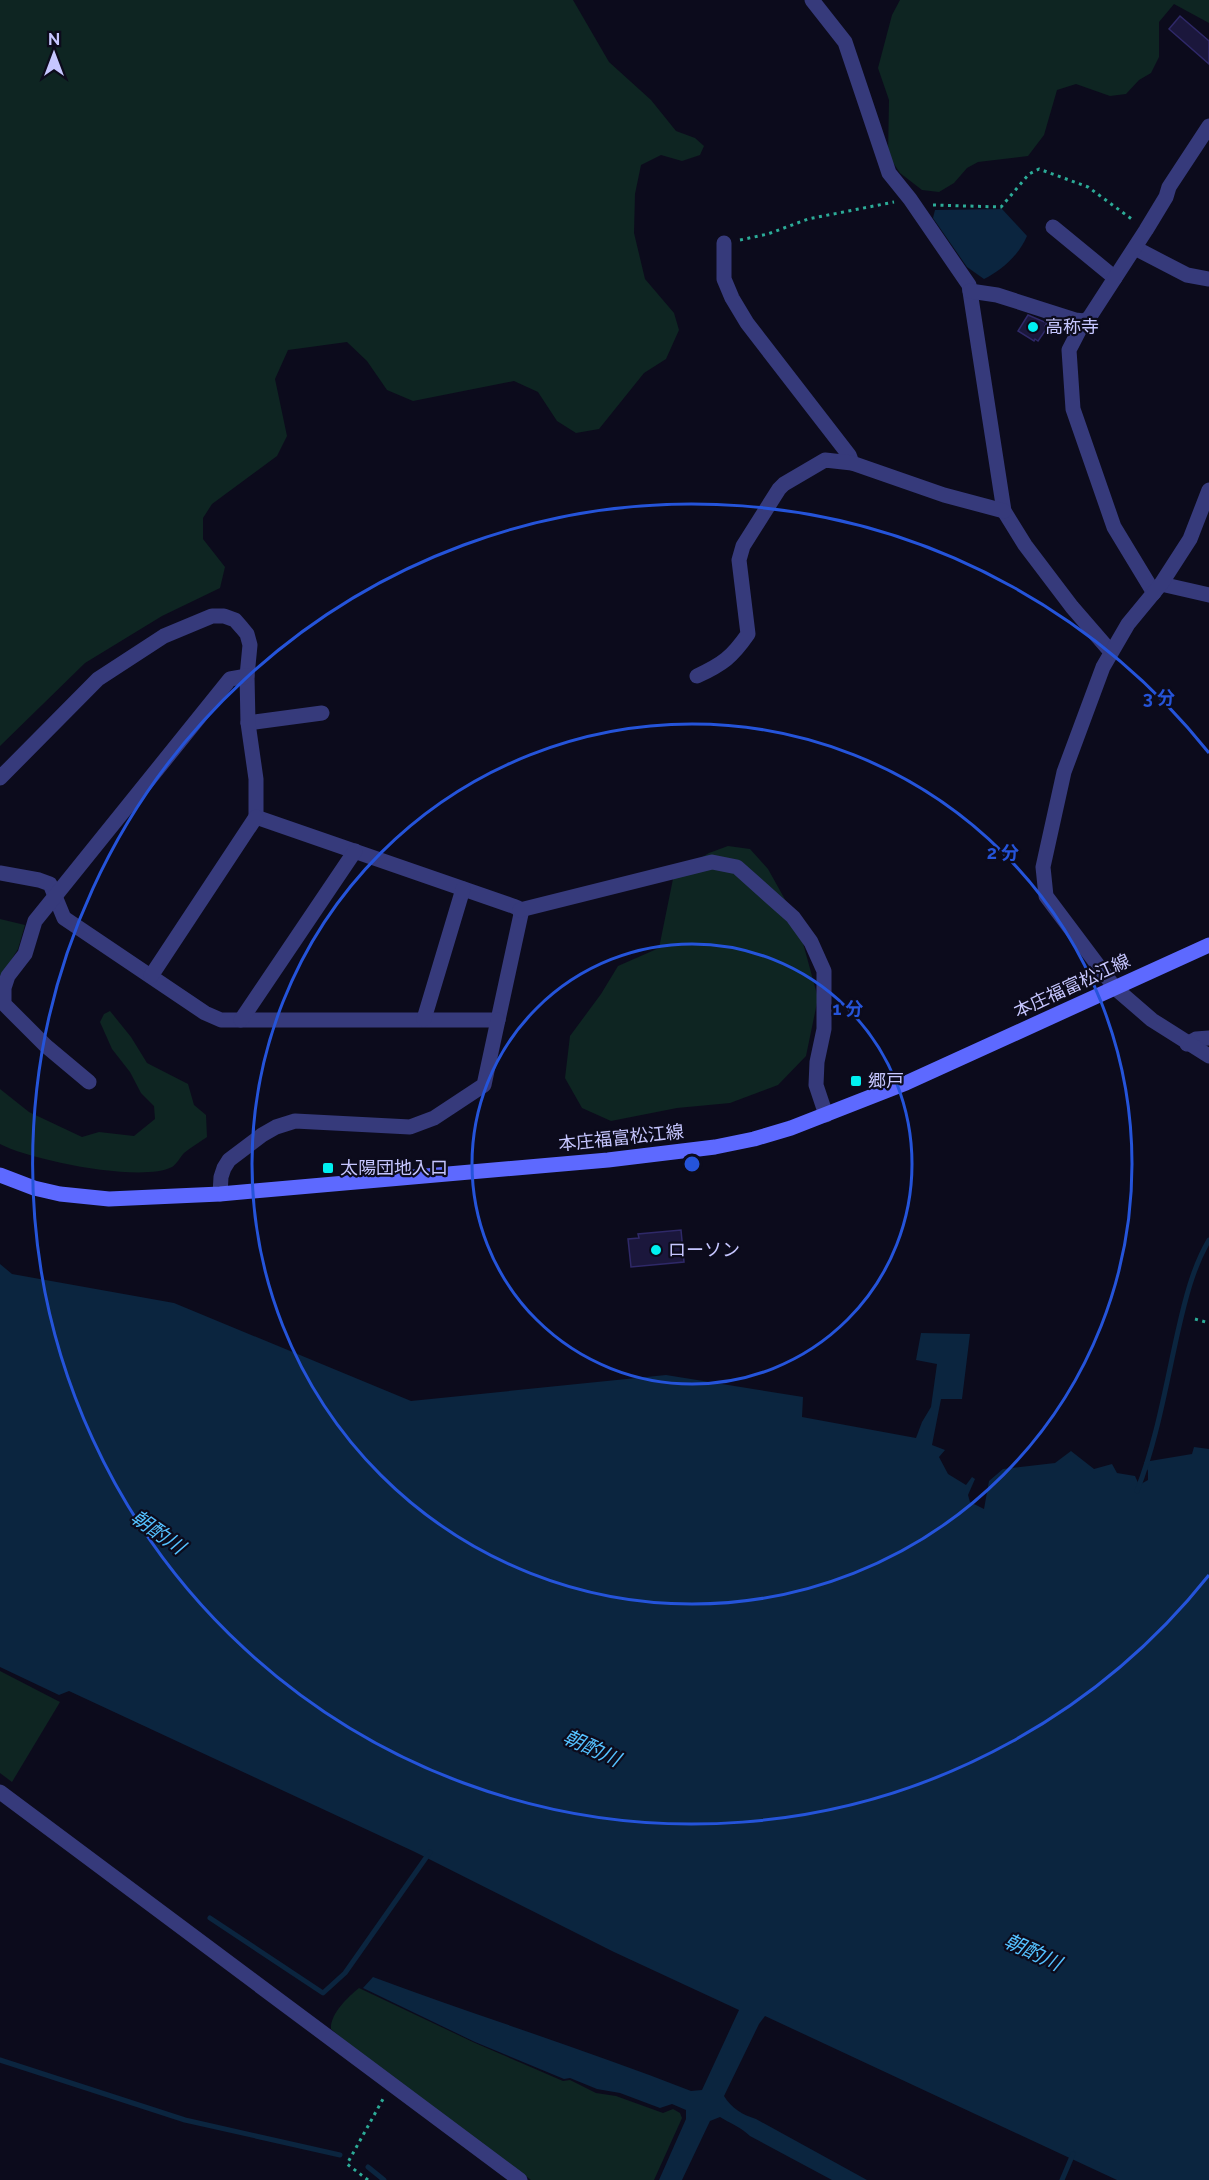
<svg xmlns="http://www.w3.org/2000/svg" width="1209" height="2180" font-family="Raleway,'Noto Sans JP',sans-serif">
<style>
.green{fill:#0e2522}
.water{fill:#0b253f}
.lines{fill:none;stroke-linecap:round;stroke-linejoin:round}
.stream{stroke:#0b253f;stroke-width:5}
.building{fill:#1b173c;stroke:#2f2968;stroke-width:1.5}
.path{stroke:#2cac98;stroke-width:3;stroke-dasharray:3 4.5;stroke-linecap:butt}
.minor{stroke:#363a7b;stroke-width:15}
.tertiary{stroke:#363a7b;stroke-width:15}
.secondary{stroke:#5d69ff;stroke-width:15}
.ring{fill:none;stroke:#2554da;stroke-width:3}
.poi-dot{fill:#00f0f0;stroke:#0c0b1c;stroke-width:2}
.labels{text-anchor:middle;stroke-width:4.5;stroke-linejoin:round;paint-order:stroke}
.poi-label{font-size:18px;fill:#c6c6ff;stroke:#0c0b1c;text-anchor:start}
.street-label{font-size:18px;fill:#c6c6ff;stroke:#0c0b1c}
.water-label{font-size:20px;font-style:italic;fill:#54c1ff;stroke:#0c0b1c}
.centre{fill:#2554da;stroke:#0c0b1c;stroke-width:3}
.ring-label{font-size:18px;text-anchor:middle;font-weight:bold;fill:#2554da;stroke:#0c0b1c;stroke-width:4.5;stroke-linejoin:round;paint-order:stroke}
</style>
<rect width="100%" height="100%" fill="#0c0b1c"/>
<!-- green -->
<g class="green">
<polygon points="0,0 573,0 609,62 651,100 676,131 695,138 704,146 700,155 682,161 661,155 641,165 635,194 634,233 645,279 674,313 679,330 666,359 644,373 599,429 576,433 557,421 538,392 514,381 413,401 387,390 367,361 347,342 288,350 275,379 287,436 277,456 212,504 203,518 203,539 225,567 220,588 162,616 85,663 0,746"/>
<polygon points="900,0 1209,0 1209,23 1174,4 1159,22 1159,57 1151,73 1139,80 1126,94 1110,96 1076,84 1057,90 1044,135 1028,156 978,162 967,168 954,183 939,192 922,190 900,173 888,155 889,100 878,68 892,15"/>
<polygon points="728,846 750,849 768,869 797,921 818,998 806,1056 778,1085 730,1103 677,1108 611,1121 582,1108 565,1078 570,1036 601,994 618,966 659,948 674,874 709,853"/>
<polygon points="0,919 25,925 18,949 0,978"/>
<path d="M 110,1011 L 131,1037 L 147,1063 L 188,1084 L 194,1105 L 206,1115 L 207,1137 C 200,1142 191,1147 184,1153 C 180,1157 177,1164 172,1167 C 141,1183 30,1160 0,1144 L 0,1089 L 29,1112 L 82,1137 L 99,1132 L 134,1136 L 155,1119 L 154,1106 L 141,1093 L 130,1072 L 112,1049 L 100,1022 L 104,1014 Z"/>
<polygon points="0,1671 60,1702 12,1782 0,1773"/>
<path d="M 359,1988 L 475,2043 L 563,2081 L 570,2080 L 596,2093 L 616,2096 L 663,2113 L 673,2109 L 680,2113 L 682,2118 L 654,2180 L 531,2180 L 353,2048 L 331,2029 C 330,2014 348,1997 359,1988 Z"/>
</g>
<!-- water -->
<g class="water">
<path d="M 1002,209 L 1027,236 C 1019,255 1002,270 984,279 L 967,267 L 933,218 L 935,210 Z"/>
<path d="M 0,1264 L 12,1274 L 174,1303 L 411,1401 L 666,1375 L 803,1397 L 802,1417 L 916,1438 L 922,1422 L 931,1407 L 937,1364 L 916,1360 L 921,1333 L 970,1334 L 962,1399 L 941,1399 L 932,1445 L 945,1450 L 939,1457 L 948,1474 L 966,1485 L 972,1477 L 975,1479 L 968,1495 L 970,1502 L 984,1509 L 989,1481 L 1003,1469 L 1055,1463 L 1071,1451 L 1094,1469 L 1112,1464 L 1117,1473 L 1135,1476 L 1139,1485 L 1148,1480 L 1148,1471 L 1144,1462 L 1192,1454 L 1194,1447 L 1209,1449 L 1209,2180 L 1117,2180 L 765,2016 L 759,2024 L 724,2096 C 731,2108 743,2115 756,2119 L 867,2180 L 832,2180 L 750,2136 C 742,2128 730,2123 720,2117 L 710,2121 L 682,2180 L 659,2180 L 686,2119 L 686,2110 L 672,2104 L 660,2108 L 620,2093 L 597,2089 L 570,2078 L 564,2079 L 475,2042 L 363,1988 L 373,1977 C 478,2016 586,2050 691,2091 L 702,2090 L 739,2010 L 614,1952 L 415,1852 L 69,1691 L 59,1695 L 0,1667 Z"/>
</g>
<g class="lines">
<!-- stream -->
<g class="stream">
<path d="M 1137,1491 C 1157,1440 1166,1384 1178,1331 C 1185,1300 1193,1267 1209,1240"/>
<polyline points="210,1918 323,1993 345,1973 430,1852"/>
<polyline points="0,2060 185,2120 340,2155"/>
<polyline points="368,2167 384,2180"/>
<polyline points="1062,2180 1073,2154"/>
</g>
</g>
<!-- building -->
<g class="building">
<polygon points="1180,16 1209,41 1209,64 1169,29"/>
<polygon points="1028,315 1047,323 1045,326 1047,328 1038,341 1035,339 1034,341 1018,331"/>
<polygon points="681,1230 684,1262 631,1267 628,1239 639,1238 638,1234"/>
</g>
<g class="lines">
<!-- path -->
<g class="path">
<polyline points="933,205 1001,207 1029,174 1039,169 1088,187 1133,220"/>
<polyline points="740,240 768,234 808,219 894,202"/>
<polyline points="1195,1319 1209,1323"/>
<polyline points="368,2180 347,2164 383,2099"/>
</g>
<!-- minor -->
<g class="minor">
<polyline points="812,0 845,42 889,173 910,199 969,285 1004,511 1025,545 1072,607 1111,652"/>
<polyline points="1053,227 1115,278"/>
<polyline points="724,243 724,279 732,298 747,323 849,455 852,463"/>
<polyline points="1135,248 1187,275 1209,279"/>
<polyline points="970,291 997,295 1075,320 1084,321 1089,318 1146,230 1166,197 1169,187 1209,126"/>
<polyline points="1084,321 1069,350 1073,409 1114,527 1154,593"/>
<polyline points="1161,584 1209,595"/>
<path d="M 697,676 C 723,664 732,657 748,634 L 739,560 L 743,546 L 779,489 L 784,484 L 825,460 L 852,463 L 944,495 L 1004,511"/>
<polyline points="248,723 322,713"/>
<polyline points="0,778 98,679 164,636 212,616 224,616 235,620 242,628 247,634 250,645 247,676 248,723 256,779 256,817 513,906 518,908 521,914 498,1020 221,1020 205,1013 64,918 50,884 39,880 0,873"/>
<polyline points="520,910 712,862 737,867 793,917 811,942 824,971 824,1029 817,1062 816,1085 826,1115"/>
<polyline points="151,976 256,817"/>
<polyline points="1115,988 1046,896 1043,867 1064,772 1103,667 1128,624 1161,584 1190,539 1209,490"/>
<polyline points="424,1019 463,889"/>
<polyline points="241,1020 355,851"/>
<polyline points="1187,1044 1196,1039 1209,1038"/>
<polyline points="89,1082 46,1046 4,1004 4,988 8,976 25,954 35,921 56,895 230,679 247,676"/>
<polyline points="220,1194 221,1177 224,1168 229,1160 262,1135 276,1127 295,1121 410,1127 434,1118 484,1085 498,1020"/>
<polyline points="0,1792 520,2180"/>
</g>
<!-- tertiary -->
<polyline class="tertiary" points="1115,988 1152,1020 1209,1056"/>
<!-- secondary -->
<polyline class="secondary" points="0,1175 34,1188 60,1194 109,1199 220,1194 608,1160 715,1147 754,1139 791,1128 906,1083 1209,945"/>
</g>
<!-- distance rings -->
<g class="ring">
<circle cx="692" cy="1164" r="220"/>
<circle cx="692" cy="1164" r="440"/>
<path d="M1209 1575A660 660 0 1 1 1209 753"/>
</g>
<!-- markers -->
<g class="poi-dot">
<circle cx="1033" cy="327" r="6"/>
<rect x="850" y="1075" width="12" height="12" rx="3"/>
<rect x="322" y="1162" width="12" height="12" rx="3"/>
<circle cx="656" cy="1250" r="6"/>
</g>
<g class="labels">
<!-- poi labels -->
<g class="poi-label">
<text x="1045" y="333">高称寺</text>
<text x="868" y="1087">郷戸</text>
<text x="340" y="1174">太陽団地入口</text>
<text x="668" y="1256">ローソン</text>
</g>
<!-- street labels -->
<g class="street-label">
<text transform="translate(1072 986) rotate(-25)" y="6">本庄福富松江線</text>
<text transform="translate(621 1138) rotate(-6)" y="6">本庄福富松江線</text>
</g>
<!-- water labels -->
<g class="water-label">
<text transform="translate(158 1532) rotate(35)" y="7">朝酌川</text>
<text transform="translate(592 1748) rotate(25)" y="7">朝酌川</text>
<text transform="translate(1033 1952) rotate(25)" y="7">朝酌川</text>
</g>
</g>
<circle cx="692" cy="1164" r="9" class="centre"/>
<g class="ring-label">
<text x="1159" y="704">3 分</text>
<text x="1003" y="859">2 分</text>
<text x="848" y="1015">1 分</text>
</g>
<!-- north arrow -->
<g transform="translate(54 54)" stroke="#0c0b1c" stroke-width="4.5" paint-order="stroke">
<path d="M0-4.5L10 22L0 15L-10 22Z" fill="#c6c6ff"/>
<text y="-9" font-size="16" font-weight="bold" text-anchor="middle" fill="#c6c6ff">N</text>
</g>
</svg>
